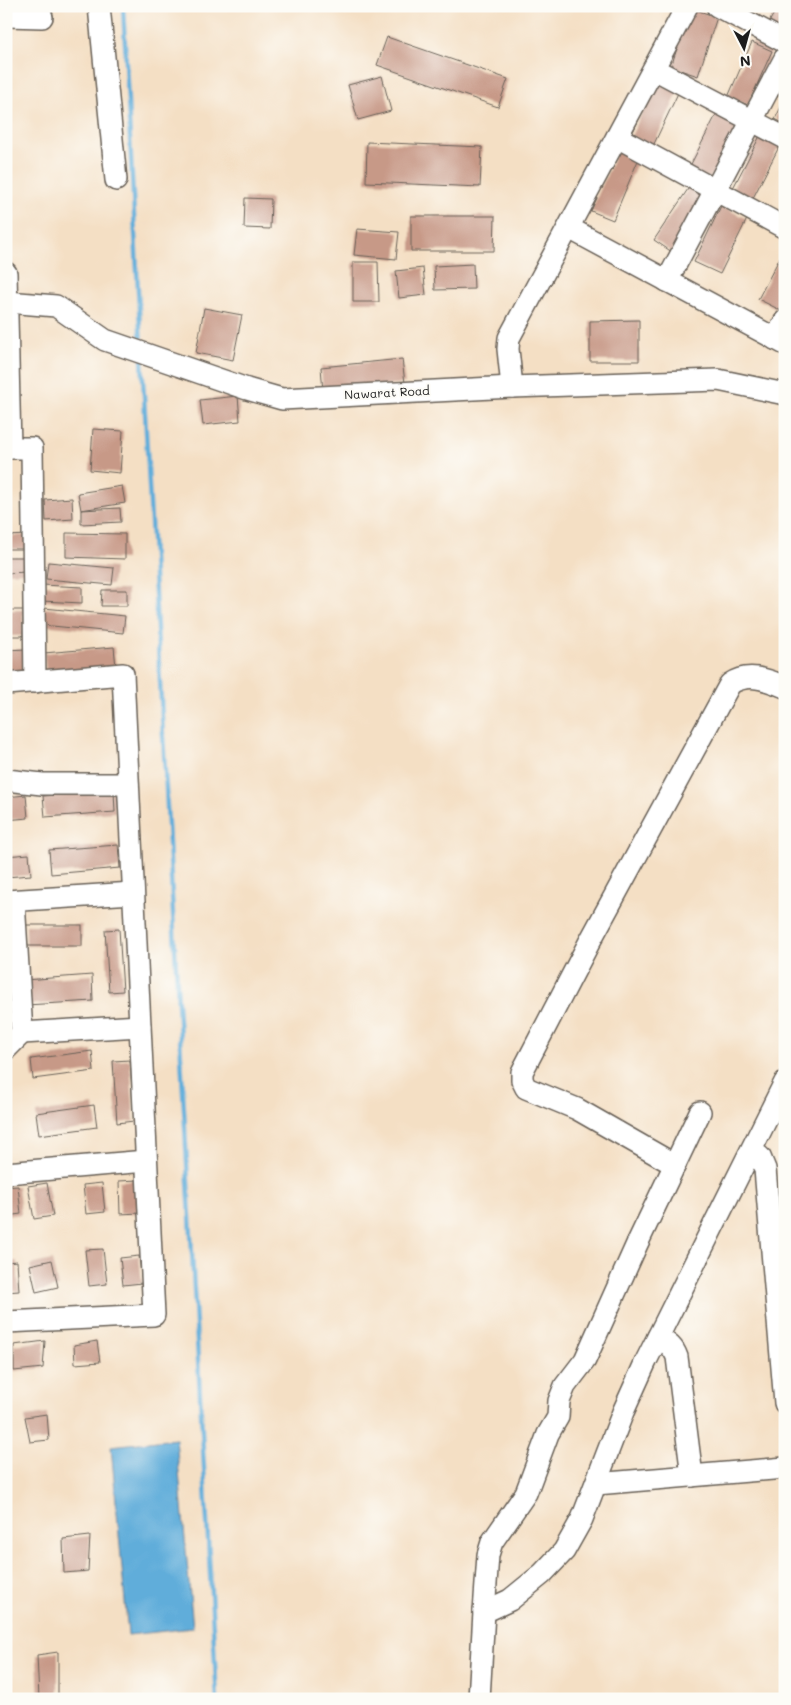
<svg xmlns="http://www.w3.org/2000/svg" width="791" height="1705" font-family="Mali,sans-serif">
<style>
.water{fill:#61adda;stroke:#3e647b}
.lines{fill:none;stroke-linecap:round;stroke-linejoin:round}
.stream{stroke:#61adda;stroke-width:4.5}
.building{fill:#c79987}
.minor-casing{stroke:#686057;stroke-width:24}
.minor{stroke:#fff;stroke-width:21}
.labels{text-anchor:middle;stroke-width:4;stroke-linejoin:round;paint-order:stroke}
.street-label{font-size:12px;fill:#1c1c1c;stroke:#fdfcf7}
</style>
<rect width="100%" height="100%" fill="#fdfcf7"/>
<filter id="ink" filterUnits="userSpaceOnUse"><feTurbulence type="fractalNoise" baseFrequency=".02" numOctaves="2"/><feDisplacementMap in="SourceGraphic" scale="10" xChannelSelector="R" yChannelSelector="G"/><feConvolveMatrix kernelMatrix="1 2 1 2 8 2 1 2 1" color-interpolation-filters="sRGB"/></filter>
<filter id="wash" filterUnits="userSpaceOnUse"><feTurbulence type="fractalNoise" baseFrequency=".0096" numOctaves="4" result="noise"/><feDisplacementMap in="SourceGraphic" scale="20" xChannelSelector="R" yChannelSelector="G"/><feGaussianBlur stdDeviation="1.12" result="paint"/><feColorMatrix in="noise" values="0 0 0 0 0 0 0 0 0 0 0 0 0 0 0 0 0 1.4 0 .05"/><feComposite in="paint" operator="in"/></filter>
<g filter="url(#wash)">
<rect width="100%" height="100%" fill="#f4dfc4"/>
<!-- water -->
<polygon class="water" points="176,1439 193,1628 128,1635 111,1446"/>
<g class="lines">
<!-- stream -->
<g class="stream">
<polyline points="123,6 141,347"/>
<polyline points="142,360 217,1699"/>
</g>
</g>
<g id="blocks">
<!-- building -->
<g class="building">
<polygon points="778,6 785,6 785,24 780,33 767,26"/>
<polygon points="690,8 717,17 698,76 671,67"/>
<polygon points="387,37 508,79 498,107 377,65"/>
<polygon points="752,42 772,51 748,105 728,97"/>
<polygon points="382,76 391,111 358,120 348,85"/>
<polygon points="657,81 679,91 653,146 631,136"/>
<polygon points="785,99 785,124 775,119"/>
<polygon points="717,113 739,124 710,179 689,168"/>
<polygon points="762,132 782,141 753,198 733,188"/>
<polygon points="367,142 482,147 480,187 366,182"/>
<polygon points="618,149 639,158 613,220 591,211"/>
<polygon points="690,186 708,197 672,252 654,240"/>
<polygon points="245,198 271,199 270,229 244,228"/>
<polygon points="721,206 747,219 720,274 694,262"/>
<polygon points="411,216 495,216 494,251 411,251"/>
<polygon points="357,229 399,232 396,259 354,255"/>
<polygon points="785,248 785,302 780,310 758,299"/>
<polygon points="353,262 378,262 379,302 353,302"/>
<polygon points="473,264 474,289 435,290 434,266"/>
<polygon points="423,268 426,295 399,298 396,271"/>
<polygon points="204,308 242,315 233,360 196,353"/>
<polygon points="639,320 639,361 590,361 590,321"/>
<polygon points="402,359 405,383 323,392 321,367"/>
<polygon points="238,396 240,421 203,425 200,400"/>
<polygon points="93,429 123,431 120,473 90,470"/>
<polygon points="122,486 125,503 81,510 78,493"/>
<polygon points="72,498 73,519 46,521 45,500"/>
<polygon points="120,508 121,522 81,524 81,510"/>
<polygon points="66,533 125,534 125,559 66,557"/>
<polygon points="28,535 28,549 6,549 6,536"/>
<polygon points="6,557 27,557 27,572 6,573"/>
<polygon points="48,562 114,568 112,585 46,579"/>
<polygon points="42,585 82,587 82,603 41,601"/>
<polygon points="102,590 127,590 127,606 101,606"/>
<polygon points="44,608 125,616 123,633 42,625"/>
<rect x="6" y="610" width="17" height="26"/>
<polygon points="114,647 116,667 46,674 44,653"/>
<polygon points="26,649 28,672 6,673 6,650"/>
<polygon points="114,791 115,812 45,817 43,796"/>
<polygon points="26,795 28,818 6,820 6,797"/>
<polygon points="118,845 120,868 51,874 49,850"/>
<polygon points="29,854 31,875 6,877 6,856"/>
<rect x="26" y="925" width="56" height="21"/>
<polygon points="119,929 123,991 109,992 105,930"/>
<polygon points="92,975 93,1001 26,1005 24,980"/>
<polygon points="92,1051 94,1071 33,1079 31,1059"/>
<polygon points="130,1060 134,1121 117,1123 113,1061"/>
<polygon points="94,1105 97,1127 39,1135 36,1113"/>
<polygon points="138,1180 140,1213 120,1214 119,1181"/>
<polygon points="47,1183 53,1216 34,1219 28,1186"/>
<polygon points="102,1183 105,1212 86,1214 83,1185"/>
<polygon points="18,1186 21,1214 6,1216 6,1187"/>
<polygon points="103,1249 107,1284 89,1286 85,1250"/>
<polygon points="139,1256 142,1283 123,1285 120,1258"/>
<polygon points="52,1260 58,1287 36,1292 30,1265"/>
<polygon points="17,1261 19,1291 6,1292 6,1262"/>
<polygon points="45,1341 43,1368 14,1371 14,1345"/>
<polygon points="97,1341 100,1362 75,1364 74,1345"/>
<polygon points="47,1414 49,1440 30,1442 25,1417"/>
<polygon points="90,1536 88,1571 64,1573 63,1539"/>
<polygon points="58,1652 58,1698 39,1699 37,1655"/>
</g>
</g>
</g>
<g filter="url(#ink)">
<use href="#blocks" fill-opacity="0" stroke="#686057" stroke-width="1"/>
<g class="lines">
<defs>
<g id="minor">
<polyline points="99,6 116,180"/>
<polyline points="717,6 785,42"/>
<polyline points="6,16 42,17"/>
<polyline points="654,69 785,138"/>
<polyline points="617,137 785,228"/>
<polyline points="569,228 785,344"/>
<polyline points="6,273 10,448"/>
<polyline points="667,281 785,58"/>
<polyline points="7,302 56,306 105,340 247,389 282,399 512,387 718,380 785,394"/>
<polyline points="775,339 785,321"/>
<polyline points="512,387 508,349 509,338 687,6"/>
<polyline points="6,448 32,448 35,682"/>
<polyline points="6,684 123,674 154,1315 6,1322"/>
<polyline points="6,780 42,784 128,784"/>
<polyline points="6,901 133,893"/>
<polyline points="22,1033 140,1026"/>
<polyline points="6,1049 22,1033 14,901"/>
<polyline points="752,1151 760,1157 765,1169 785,1403"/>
<path d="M 675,1165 L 577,1109 L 526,1088 L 522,1080 L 522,1072 L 590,941 L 730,684 C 748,672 766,679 785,687"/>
<polyline points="6,1173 146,1161"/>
<path d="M 658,1337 C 667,1343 673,1346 677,1357 L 692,1476"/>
<polyline points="596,1484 785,1468"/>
<polyline points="484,1612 488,1555 492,1542 526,1493 548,1434 558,1417 559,1401 565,1386 585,1360 637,1244 700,1112"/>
<polyline points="479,1699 484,1612 510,1600 542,1574 564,1551 582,1519 623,1412 646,1361 785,1082"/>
</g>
</defs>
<!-- minor casing -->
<use href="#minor" class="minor-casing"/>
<!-- minor -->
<use href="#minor" class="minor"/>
</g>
</g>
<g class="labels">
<!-- street labels -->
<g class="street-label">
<text transform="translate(387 393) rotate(-3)" y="4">Nawarat Road</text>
</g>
</g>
<!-- margin -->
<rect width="791" height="1705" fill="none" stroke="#fdfcf7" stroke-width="25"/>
<!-- north arrow -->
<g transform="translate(744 48) rotate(174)" stroke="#fdfcf7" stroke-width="4" paint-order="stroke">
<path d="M0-4L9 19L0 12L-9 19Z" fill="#1c1c1c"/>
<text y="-8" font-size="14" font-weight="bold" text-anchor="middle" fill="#1c1c1c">N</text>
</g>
</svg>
